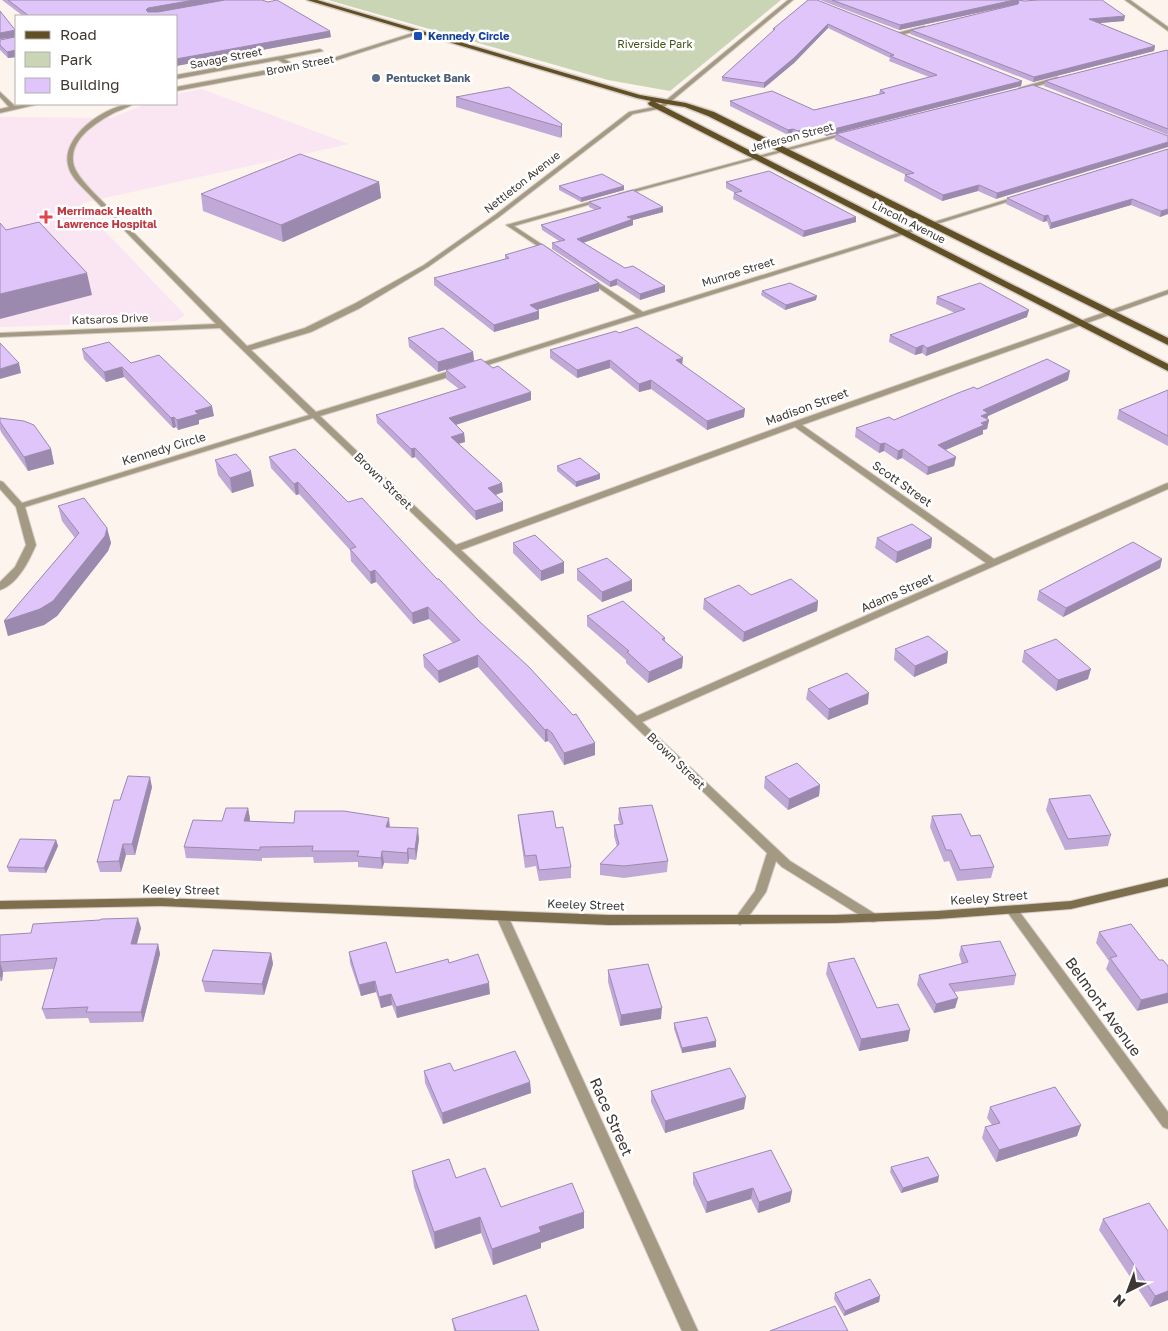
<svg xmlns="http://www.w3.org/2000/svg" width="1168" height="1331" font-family="'Golos Text',sans-serif">
<style>
.medical{fill:#fae5f3}
.green{fill:#c9d5b4}
.lines{fill:none;stroke-linecap:round;stroke-linejoin:round}
.street-casing{stroke:#d7cec8;stroke-width:2}
.secondary-casing{stroke:#d7cec8;stroke-width:2}
.primary-casing{stroke:#d7cec8;stroke-width:3}
.street{fill:#a49a83;fill-rule:evenodd}
.secondary{fill:#7d6e4d;fill-rule:evenodd}
.primary{fill:#614f25;fill-rule:evenodd}
.wall{fill:#c0a9d6}
.shaded-wall{fill:#9c8aae}
.building{fill:#dfc5f9;stroke:#9c8aae}
.transit-dot{fill:#1a4fb4;stroke:#fff;stroke-width:2}
.service-dot{fill:#5c6f8a;stroke:#fff;stroke-width:2}
.health-dot{fill:#e0444e;stroke:#fff;stroke-width:2}
.labels{text-anchor:middle;stroke-width:5;stroke-linejoin:round;paint-order:stroke}
.far-transit-label{font-size:11px;font-weight:bold;fill:#164399;stroke:#fff;text-anchor:start}
.far-park-label{font-size:11px;fill:#415218;stroke:#fff}
.far-street-label{font-size:11px;fill:#3e3733;stroke:#fff}
.far-service-label{font-size:11px;font-weight:bold;fill:#4e5e75;stroke:#fff;text-anchor:start}
.far-health-label{font-size:11px;font-weight:bold;fill:#be3a42;stroke:#fff;text-anchor:start}
.street-label{font-size:12px;fill:#3e3733;stroke:#fff}
.near-street-label{font-size:15px;fill:#3e3733;stroke:#fff}
</style>
<rect width="100%" height="100%" fill="#fdf4ed"/>
<!-- medical -->
<polygon class="medical" points="202,89 349,144 82,203 104,230 185,315 176,321 0,327 0,117 111,118 146,104 176,104 176,94"/>
<!-- green -->
<polygon class="green" points="328,0 781,0 670,91 608,80"/>
<g class="lines">
<defs>
<g id="street">
<path d="M 788,0 L 793,0 L 663,108 L 633,114 L 499,217 L 428,267 L 360,308 L 311,332 L 251,350 L 316,412 L 456,369 L 462,369 L 462,373 L 320,416 L 456,545 L 793,422 L 1168,290 L 1168,294 L 802,425 L 994,559 L 1165,484 L 1168,483 L 1168,489 L 642,722 L 790,861 L 877,915 L 879,918 L 877,921 L 873,922 L 869,921 L 782,867 L 776,861 L 766,892 L 744,923 L 740,925 L 736,923 L 734,920 L 736,917 L 755,891 L 767,853 L 313,418 L 25,507 L 36,545 C 29,561 18,584 0,590 L 0,582 L 15,567 L 26,545 L 16,507 L 0,489 L 0,481 L 3,482 L 22,503 L 309,415 L 220,328 L 0,337 L 0,333 L 216,324 L 88,193 C 80,185 70,176 68,165 C 61,136 107,104 133,104 C 128,108 119,110 112,114 C 94,124 67,141 74,166 C 77,175 86,184 92,191 L 247,346 L 305,328 L 354,304 L 424,265 L 495,215 L 629,112 L 659,106 ZM 795,427 L 986,563 L 637,716 L 461,550 Z"/>
<polygon points="1125,0 1130,0 1168,27 1168,31"/>
<polygon points="924,26 926,29 900,35 897,33"/>
<polygon points="419,31 424,32 331,62 176,91 176,87 289,66 278,60 176,79 176,75 320,49 323,51 284,59 295,65 330,59"/>
<polygon points="1057,77 1059,78 1059,80 1022,90 1019,88"/>
<polygon points="0,92 15,106 29,104 39,104 0,113 0,109 9,107 0,97"/>
<polygon points="847,132 852,133 623,195 618,194"/>
<polygon points="1018,196 1023,197 478,368 472,368 471,366 636,314 587,280 587,278 591,278 643,312"/>
<polygon points="600,199 605,200 514,226 552,251 552,253 548,253 506,225"/>
<polygon points="1012,906 1016,907 1168,1112 1168,1129 1163,1127 1008,913 1006,910 1008,907"/>
<polygon points="502,912 506,913 508,916 698,1331 682,1331 496,916 498,913"/>
</g>
<polygon id="secondary" points="1168,878 1168,886 1071,909 938,919 835,923 609,925 161,906 0,909 0,901 161,898 609,915 835,915 938,911 1071,901"/>
<polygon id="primary" points="307,0 317,0 640,95 686,103 714,112 1168,338 1168,345 708,116 685,107 655,102 1168,364 1168,371 649,105 648,103 651,101 637,98"/>
</defs>
<!-- street casing -->
<use href="#street" class="street-casing"/>
<!-- secondary casing -->
<use href="#secondary" class="secondary-casing"/>
<!-- primary casing -->
<use href="#primary" class="primary-casing"/>
<!-- street -->
<use href="#street" class="street"/>
<!-- secondary -->
<use href="#secondary" class="secondary"/>
<!-- primary -->
<use href="#primary" class="primary"/>
</g>
<!-- wall -->
<g class="wall">
<polygon points="2,0 262,0 331,37 176,66 176,16 23,16"/>
<polygon points="808,0 1022,81 1021,86 826,136 817,131 797,136 792,134 788,135 730,106 730,101 814,110 879,94 880,90 929,77 889,61 890,58 828,28 794,63 764,88 722,81 722,77 773,31 773,29"/>
<polygon points="820,0 1019,0 1124,21 1099,23 1155,46 1154,51 1033,82 910,34 911,30 1018,4 899,30"/>
<polygon points="0,11 16,31 16,57 8,58 0,50 0,40 13,37 0,39"/>
<polygon points="1168,51 1168,135 1044,86 1045,81"/>
<polygon points="1033,85 996,199 978,191 942,201 904,181 905,175 906,175 835,140 836,134"/>
<polygon points="456,97 562,124 562,135 561,138 456,107"/>
<polygon points="1168,149 1168,214 1160,217 1131,205 1050,229 1047,221 1043,222 1006,204 1007,198"/>
<polygon points="379,182 381,198 283,242 203,211 201,194"/>
<polygon points="726,182 856,222 803,237 733,199 734,193 735,193 726,188"/>
<polygon points="559,186 624,190 581,202 559,190"/>
<polygon points="589,202 663,212 633,220 633,225 583,243 625,268 665,286 665,292 640,300 617,285 610,287 552,249 552,243 559,241 542,230 541,225 595,210 589,207"/>
<polygon points="505,255 599,291 537,310 539,319 494,332 434,285 434,278 505,259"/>
<polygon points="762,291 816,300 785,310 761,295"/>
<polygon points="937,297 1027,317 926,356 922,353 915,355 889,342 890,335 955,313 936,304"/>
<polygon points="619,333 683,365 744,417 707,430 651,389 639,392 610,368 577,378 550,358 550,350"/>
<polygon points="408,338 473,352 474,361 438,372 409,347"/>
<polygon points="82,349 131,363 214,416 199,420 199,424 178,430 176,427 173,428 124,377 106,382 84,359"/>
<polygon points="446,370 531,400 456,425 464,433 465,442 458,444 503,492 496,495 503,511 476,520 415,457 412,458 377,423 376,415 459,389 446,379"/>
<polygon points="1068,380 988,416 987,419 989,420 987,429 983,430 983,434 945,450 956,457 954,466 927,475 902,458 897,460 884,451 879,453 855,437 856,428 894,420 977,389"/>
<polygon points="1168,390 1168,446 1117,419 1119,410"/>
<polygon points="0,418 51,449 54,464 28,471 1,432 0,429"/>
<polygon points="295,449 595,755 564,765 552,745 548,741 545,742 478,667 439,683 424,667 423,655 453,643 429,619 413,624 376,582 371,584 351,561 350,550 299,494 296,495 271,468 269,457"/>
<polygon points="215,460 254,486 232,493 218,475"/>
<polygon points="557,466 600,479 576,487 557,471"/>
<polygon points="58,506 107,528 111,543 108,551 57,616 44,625 8,636 4,621 75,538 62,521"/>
<polygon points="877,538 932,538 931,548 896,563 875,548"/>
<polygon points="513,543 564,562 564,573 541,581 513,553"/>
<polygon points="1162,559 1160,568 1063,617 1037,600 1039,591"/>
<polygon points="577,569 632,591 602,602 577,580"/>
<polygon points="751,595 818,601 817,611 743,642 703,609 704,599"/>
<polygon points="587,616 665,638 665,642 683,657 682,668 648,683 626,663 626,660 587,626"/>
<polygon points="895,649 947,663 914,677 894,660"/>
<polygon points="1024,651 1088,679 1056,691 1022,662"/>
<polygon points="808,689 868,704 828,720 806,699"/>
<polygon points="765,777 820,785 819,796 788,810 764,788"/>
<polygon points="152,787 135,855 126,855 121,872 100,872 97,862 120,800"/>
<polygon points="1049,799 1111,835 1108,846 1065,850 1046,810"/>
<polygon points="248,808 250,819 250,821 390,827 419,839 416,860 409,859 408,864 384,863 382,869 358,867 358,862 314,863 313,857 262,858 262,861 186,858 184,847 222,821"/>
<polygon points="619,808 668,861 667,872 624,878 600,875 600,864 617,847 614,836 614,825 620,824 618,819"/>
<polygon points="518,815 571,867 571,878 539,881 536,866 525,868 519,826"/>
<polygon points="932,816 971,836 994,867 991,878 957,881 949,861 944,862 930,827"/>
<polygon points="56,840 58,846 46,873 9,872 7,867"/>
<polygon points="141,928 137,944 158,944 160,954 143,1022 90,1023 88,1018 46,1019 42,1009 54,969 3,972 2,981 0,981 0,935"/>
<polygon points="1099,932 1159,960 1137,1011 1106,969 1109,961 1096,943"/>
<polygon points="961,946 1016,975 1014,985 954,992 958,998 955,1008 934,1013 917,985 919,975 962,964 959,955"/>
<polygon points="349,952 396,973 449,963 490,994 397,1018 392,1005 381,1008 376,992 361,996 350,963"/>
<polygon points="271,953 273,964 264,995 205,992 202,981"/>
<polygon points="828,963 877,1008 910,1030 908,1041 859,1051 826,974"/>
<polygon points="608,970 661,1019 620,1026 608,982"/>
<polygon points="674,1023 716,1041 716,1047 682,1053 674,1029"/>
<polygon points="424,1071 454,1071 530,1082 531,1093 443,1124 425,1083"/>
<polygon points="651,1091 744,1109 665,1133 651,1102"/>
<polygon points="990,1107 1081,1125 1077,1136 996,1162 982,1138 985,1127 992,1125 987,1118"/>
<polygon points="891,1167 938,1182 901,1193 890,1172"/>
<polygon points="412,1171 456,1178 501,1207 584,1228 541,1243 541,1248 493,1265 481,1233 435,1249 414,1187"/>
<polygon points="693,1173 792,1191 790,1202 758,1213 751,1199 706,1213 693,1184"/>
<polygon points="1103,1219 1168,1231 1168,1300 1150,1307 1099,1230"/>
<polygon points="835,1293 880,1296 879,1302 844,1316 834,1299"/>
<polygon points="452,1319 539,1331 454,1331"/>
</g>
<!-- shaded-wall -->
<g class="shaded-wall">
<polygon points="194,0 228,0 149,14 146,10 148,8"/>
<polygon points="1014,0 1019,0 1018,4 899,30 900,25"/>
<polygon points="1125,16 1124,21 1088,24 1089,19"/>
<polygon points="828,24 828,28 794,63 764,88 764,83"/>
<polygon points="16,30 16,37 0,39 0,33"/>
<polygon points="330,31 331,37 176,66 176,59"/>
<polygon points="1155,46 1154,51 1033,82 1034,77"/>
<polygon points="16,50 16,57 8,58 7,52"/>
<polygon points="1022,81 1021,86 826,136 826,131"/>
<polygon points="562,124 562,135 561,138 561,127"/>
<polygon points="818,126 817,131 797,136 798,131"/>
<polygon points="793,129 792,134 788,135 788,130"/>
<polygon points="1168,142 1168,147 996,199 997,193"/>
<polygon points="379,182 381,198 283,242 281,225"/>
<polygon points="979,185 978,191 942,201 943,195"/>
<polygon points="624,186 624,190 581,202 581,198"/>
<polygon points="1132,199 1131,205 1050,229 1051,223"/>
<polygon points="663,207 663,212 633,220 633,225 577,245 577,239 627,217"/>
<polygon points="1168,209 1168,214 1160,217 1161,211"/>
<polygon points="1048,215 1047,221 1043,222 1044,216"/>
<polygon points="856,217 856,222 803,237 804,231"/>
<polygon points="87,273 92,295 0,319 0,294"/>
<polygon points="617,279 617,285 610,287 610,282"/>
<polygon points="599,283 599,291 530,312 530,305"/>
<polygon points="665,286 665,292 640,300 640,294"/>
<polygon points="817,296 816,300 785,310 786,305"/>
<polygon points="1029,310 1027,317 926,356 927,348"/>
<polygon points="539,311 539,319 494,332 494,325"/>
<polygon points="923,345 922,353 915,355 916,348"/>
<polygon points="473,352 474,361 438,372 438,362"/>
<polygon points="683,358 682,366 676,360"/>
<polygon points="610,360 610,368 577,378 577,370"/>
<polygon points="19,363 21,373 0,379 0,369"/>
<polygon points="122,367 124,377 106,382 104,372"/>
<polygon points="1070,371 1068,380 988,416 987,421 989,420 987,429 983,430 983,434 936,454 938,445 983,410"/>
<polygon points="651,380 651,389 639,392 639,384"/>
<polygon points="531,392 531,400 449,427 449,418"/>
<polygon points="212,406 214,416 199,420 199,424 178,430 177,420 195,411"/>
<polygon points="745,409 744,417 707,430 707,421"/>
<polygon points="174,417 176,427 173,428 171,418"/>
<polygon points="464,433 465,442 451,446 451,437"/>
<polygon points="885,443 884,451 879,453 880,444"/>
<polygon points="415,448 415,457 412,458 411,449"/>
<polygon points="51,449 54,464 28,471 24,457"/>
<polygon points="903,449 902,458 897,460 898,451"/>
<polygon points="956,457 954,466 927,475 928,467"/>
<polygon points="251,471 254,486 232,493 230,478"/>
<polygon points="600,474 600,479 576,487 576,482"/>
<polygon points="298,482 299,494 296,495 294,484"/>
<polygon points="502,483 503,492 489,497 488,488"/>
<polygon points="503,502 503,511 476,520 475,511"/>
<polygon points="107,528 111,543 108,551 57,616 44,625 8,636 4,621"/>
<polygon points="932,538 931,548 896,563 897,552"/>
<polygon points="1162,559 1160,568 1063,617 1066,608"/>
<polygon points="564,562 564,573 541,581 541,571"/>
<polygon points="375,570 376,582 371,584 370,572"/>
<polygon points="632,580 632,591 602,602 602,592"/>
<polygon points="818,601 817,611 743,642 744,632"/>
<polygon points="428,607 429,619 413,624 412,613"/>
<polygon points="948,652 947,663 914,677 915,666"/>
<polygon points="478,655 478,667 439,683 438,671"/>
<polygon points="683,657 682,668 648,683 649,672"/>
<polygon points="1091,669 1088,679 1056,691 1058,680"/>
<polygon points="869,693 868,704 828,720 829,709"/>
<polygon points="547,729 548,741 545,742 545,730"/>
<polygon points="595,743 595,755 564,765 564,753"/>
<polygon points="150,777 152,787 135,855 132,844"/>
<polygon points="820,785 819,796 788,810 789,799"/>
<polygon points="248,808 250,819 246,832 244,821"/>
<polygon points="389,818 390,829 386,827"/>
<polygon points="418,828 419,839 416,860 415,849"/>
<polygon points="56,840 58,846 46,873 44,868"/>
<polygon points="123,844 126,855 121,872 119,861"/>
<polygon points="408,848 409,859 408,864 407,853"/>
<polygon points="382,851 384,863 382,869 381,858"/>
<polygon points="138,918 141,928 134,954 131,944"/>
<polygon points="158,944 160,954 143,1022 141,1012"/>
<polygon points="271,953 273,964 264,995 262,984"/>
<polygon points="0,962 3,972 2,981 0,976"/>
<polygon points="375,981 376,992 361,996 359,985"/>
<polygon points="489,983 490,994 397,1018 396,1007"/>
<polygon points="1168,993 1168,1003 1137,1011 1141,1000"/>
<polygon points="391,994 392,1005 381,1008 379,997"/>
<polygon points="958,998 955,1008 934,1013 936,1004"/>
<polygon points="662,1008 661,1019 620,1026 621,1015"/>
<polygon points="910,1030 908,1041 859,1051 861,1039"/>
<polygon points="716,1041 716,1047 682,1053 682,1048"/>
<polygon points="530,1082 531,1093 443,1124 442,1113"/>
<polygon points="746,1097 744,1109 665,1133 665,1121"/>
<polygon points="1081,1125 1077,1136 996,1162 999,1150"/>
<polygon points="939,1176 938,1182 901,1193 903,1188"/>
<polygon points="753,1188 751,1199 706,1213 707,1202"/>
<polygon points="792,1191 790,1202 758,1213 759,1202"/>
<polygon points="584,1212 584,1228 541,1243 541,1248 493,1265 492,1249 539,1227"/>
<polygon points="480,1217 481,1233 435,1249 434,1232"/>
<polygon points="1168,1291 1168,1300 1150,1307 1155,1296"/>
<polygon points="880,1296 879,1302 844,1316 845,1311"/>
</g>
<!-- building -->
<g class="building">
<polygon points="8,0 194,0 148,8 146,10 148,12 158,12 225,0 262,0 268,2 277,0 330,31 176,59 176,16 29,16"/>
<polygon points="808,0 817,0 1022,81 826,131 818,126 798,131 793,129 788,130 730,101 772,91 814,110 885,93 880,90 937,75 890,56 894,55 828,24 794,58 764,83 722,77 775,29 773,29"/>
<polygon points="832,0 1014,0 900,25"/>
<polygon points="1019,0 1024,1 1039,0 1102,0 1125,16 1089,19 1155,46 1034,77 911,30 1018,4"/>
<polygon points="0,11 16,31 16,50 7,52 0,45 0,40 15,37 16,30 0,33"/>
<polygon points="1167,50 1168,51 1168,129 1045,81"/>
<polygon points="1033,85 1168,136 1168,142 997,193 979,185 943,195 905,175 914,173 836,134"/>
<polygon points="509,87 562,124 561,127 456,97"/>
<polygon points="1168,149 1168,209 1161,211 1132,199 1051,223 1048,215 1044,216 1007,198"/>
<polygon points="300,154 379,182 281,225 201,194"/>
<polygon points="769,171 856,217 804,231 734,193 742,191 726,182"/>
<polygon points="602,174 624,186 581,198 559,186"/>
<polygon points="633,190 663,207 627,217 633,219 577,239 625,268 633,266 665,286 640,294 617,279 610,282 552,243 565,240 541,225 601,208 589,202"/>
<polygon points="39,222 87,273 0,294 0,223 6,230"/>
<polygon points="542,244 599,283 530,305 539,311 494,325 434,278 509,258 505,255"/>
<polygon points="790,283 817,296 786,305 762,291"/>
<polygon points="980,283 1029,310 927,348 923,345 916,348 890,335 965,309 937,297"/>
<polygon points="637,327 683,358 676,360 745,409 707,421 651,380 639,384 610,360 577,370 550,350 616,331 619,333"/>
<polygon points="443,328 473,352 438,362 408,338"/>
<polygon points="109,342 131,363 159,355 212,406 195,411 198,414 177,420 174,417 171,418 122,367 104,372 82,349"/>
<polygon points="0,343 19,363 0,369"/>
<polygon points="481,359 493,368 498,366 531,392 449,418 464,433 451,437 502,483 488,488 503,502 475,511 415,448 411,449 376,415 466,387 446,370"/>
<polygon points="1047,359 1070,371 983,410 988,413 981,416 989,420 981,423 984,425 938,445 956,457 928,467 903,449 898,451 885,443 880,444 856,428 889,417 894,420 958,393 974,387 977,389"/>
<polygon points="1168,390 1168,436 1119,410"/>
<polygon points="0,418 24,421 34,425 51,449 24,457 0,422"/>
<polygon points="295,449 348,502 362,498 437,579 439,579 480,622 529,667 573,715 576,714 595,743 564,753 552,733 547,729 545,730 478,655 438,671 423,655 460,640 428,607 412,613 375,570 370,572 350,549 356,547 298,482 294,484 269,457"/>
<polygon points="236,454 251,471 230,478 215,460"/>
<polygon points="580,458 600,474 576,482 557,466"/>
<polygon points="84,498 107,528 105,536 53,601 40,609 4,621 79,533 58,506"/>
<polygon points="912,524 932,538 897,552 877,538"/>
<polygon points="535,535 564,562 541,571 513,543"/>
<polygon points="1133,542 1162,559 1066,608 1039,591"/>
<polygon points="607,558 632,580 602,592 577,569"/>
<polygon points="791,579 818,601 744,632 704,599 739,585 751,595"/>
<polygon points="623,601 665,638 662,639 683,657 649,672 627,652 629,651 587,616"/>
<polygon points="928,636 948,652 915,666 895,649"/>
<polygon points="1056,639 1091,669 1058,680 1024,651"/>
<polygon points="847,673 869,693 829,709 808,689"/>
<polygon points="797,763 820,785 789,799 765,777"/>
<polygon points="128,776 150,777 132,844 123,844 119,861 97,862 114,800 120,800"/>
<polygon points="1090,795 1111,835 1068,839 1049,799"/>
<polygon points="652,805 668,861 624,866 600,864 619,844 614,825 623,824 619,808"/>
<polygon points="226,808 248,808 244,821 294,823 295,811 344,811 389,818 386,827 418,828 415,849 408,848 407,853 382,851 381,858 357,856 359,851 312,851 313,846 260,847 260,850 184,847 193,820 222,821"/>
<polygon points="553,811 556,828 563,827 571,867 539,870 536,855 525,856 518,815"/>
<polygon points="961,814 971,836 980,835 994,867 960,870 951,850 946,850 932,816"/>
<polygon points="20,839 56,840 44,868 7,867"/>
<polygon points="138,918 131,944 158,944 141,1012 86,1012 88,1007 42,1009 57,958 0,962 0,935 31,933 33,924 100,920 101,919"/>
<polygon points="1131,924 1159,960 1163,960 1168,966 1168,993 1141,1000 1110,958 1117,956 1099,932"/>
<polygon points="1000,941 1016,975 949,984 958,998 936,1004 919,975 968,962 961,946"/>
<polygon points="386,942 396,973 448,959 449,963 478,954 489,983 396,1007 391,994 379,997 375,981 359,985 349,952"/>
<polygon points="213,950 271,953 262,984 202,981"/>
<polygon points="854,958 877,1008 898,1004 910,1030 861,1039 828,963"/>
<polygon points="648,964 662,1008 621,1015 608,970"/>
<polygon points="707,1017 716,1041 682,1048 674,1023"/>
<polygon points="515,1051 530,1082 442,1113 424,1071 450,1063 454,1071"/>
<polygon points="730,1068 746,1097 665,1121 651,1091"/>
<polygon points="1055,1087 1081,1125 999,1150 985,1127 1000,1123 990,1107"/>
<polygon points="771,1150 792,1191 759,1202 753,1188 707,1202 693,1173"/>
<polygon points="928,1157 939,1176 903,1188 891,1167"/>
<polygon points="449,1159 456,1178 485,1168 501,1207 572,1183 584,1212 539,1227 541,1232 492,1249 480,1217 434,1232 412,1171"/>
<polygon points="1149,1203 1168,1231 1168,1291 1155,1296 1103,1219"/>
<polygon points="870,1279 880,1296 845,1311 835,1293"/>
<polygon points="526,1295 539,1331 456,1331 452,1319"/>
<polygon points="835,1306 848,1331 770,1331"/>
</g>
<!-- markers -->
<rect class="transit-dot" x="413" y="31" width="10" height="10" rx="2.5"/>
<circle class="service-dot" cx="376" cy="78" r="5"/>
<path class="health-dot" d="M43.5 209.5h5v5h5v5h-5v5h-5v-5h-5v-5h5z"/>
<g class="labels">
<!-- far-transit labels -->
<g class="far-transit-label">
<text x="428" y="40">Kennedy Circle</text>
</g>
<!-- far-park labels -->
<g class="far-park-label">
<text x="655" y="48">Riverside Park</text>
</g>
<!-- far-street labels -->
<g class="far-street-label">
<text transform="translate(226 58) rotate(-11)" y="4">Savage Street</text>
<text transform="translate(300 65) rotate(-11)" y="4">Brown Street</text>
<text transform="translate(792 137) rotate(-15)" y="4">Jefferson Street</text>
<text transform="translate(522 182) rotate(-38)" y="4">Nettleton Avenue</text>
<text transform="translate(909 222) rotate(27)" y="4">Lincoln Avenue</text>
<text transform="translate(738 272) rotate(-17)" y="4">Munroe Street</text>
<text transform="translate(110 319) rotate(-2)" y="4">Katsaros Drive</text>
</g>
<!-- far-service labels -->
<g class="far-service-label">
<text x="386" y="82">Pentucket Bank</text>
</g>
<!-- far-health labels -->
<g class="far-health-label">
<text x="57" y="215">Merrimack Health<tspan x="57" dy="13">Lawrence Hospital</tspan></text>
</g>
<!-- street labels -->
<g class="street-label">
<text transform="translate(807 407) rotate(-20)" y="4">Madison Street</text>
<text transform="translate(164 449) rotate(-17)" y="4">Kennedy Circle</text>
<text transform="translate(383 481) rotate(44)" y="4">Brown Street</text>
<text transform="translate(902 484) rotate(35)" y="4">Scott Street</text>
<text transform="translate(897 593) rotate(-24)" y="4">Adams Street</text>
<text transform="translate(676 761) rotate(44)" y="4">Brown Street</text>
<text transform="translate(181 890) rotate(1)" y="4">Keeley Street</text>
<text transform="translate(989 898) rotate(-4)" y="4">Keeley Street</text>
<text transform="translate(586 905) rotate(2)" y="4">Keeley Street</text>
</g>
<!-- near-street labels -->
<g class="near-street-label">
<text transform="translate(1103 1007) rotate(54)" y="5">Belmont Avenue</text>
<text transform="translate(611 1117) rotate(66)" y="5">Race Street</text>
</g>
</g>
<!-- legend -->
<rect x="15" y="15" width="162" height="90" fill="#ffffff" stroke="#b2afad"/>
<rect x="25" y="31" width="25" height="8" fill="#614f25" stroke="#b2afad"/>
<text x="60" y="40" font-size="15" fill="#3e3733">Road</text>
<rect x="25" y="52" width="25" height="15" fill="#c9d5b4" stroke="#b2afad"/>
<text x="60" y="65" font-size="15" fill="#3e3733">Park</text>
<rect x="25" y="78" width="25" height="15" fill="#dfc5f9" stroke="#b2afad"/>
<text x="60" y="90" font-size="15" fill="#3e3733">Building</text>
<!-- north arrow -->
<g transform="translate(1128 1291) rotate(222)" stroke="#ffffff" stroke-width="4" paint-order="stroke">
<path d="M0-4L9 19L0 12L-9 19Z" fill="#3e3733"/>
<text y="-8" font-size="14" font-weight="bold" text-anchor="middle" fill="#3e3733">N</text>
</g>
</svg>
